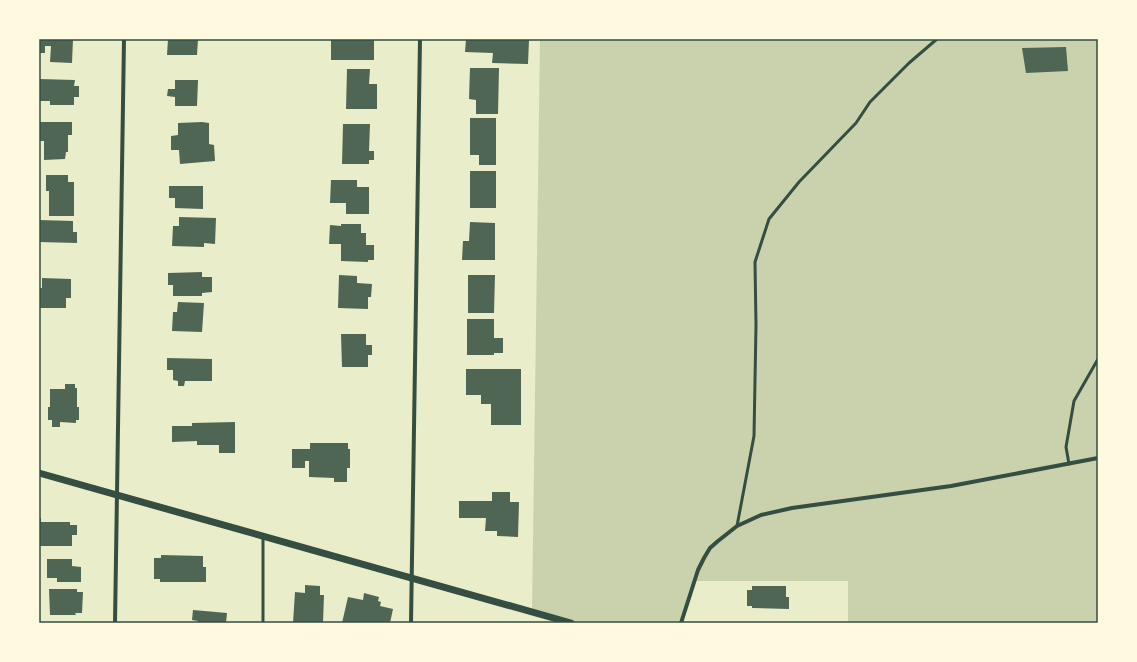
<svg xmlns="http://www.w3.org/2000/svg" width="1137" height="662" font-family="'Fira Sans',sans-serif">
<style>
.green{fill:#cad2ad}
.building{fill:#4f6655}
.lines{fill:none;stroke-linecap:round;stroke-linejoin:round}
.service{stroke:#344e41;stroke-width:3}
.minor{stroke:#344e41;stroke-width:4}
.tertiary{stroke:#344e41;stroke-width:7}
.neatline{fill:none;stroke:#344e41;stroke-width:1.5}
</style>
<rect width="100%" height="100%" fill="#e9edc9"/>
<!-- green -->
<polygon class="green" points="540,39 1098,39 1098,623 848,623 848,581 695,581 681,623 572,623 532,612"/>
<!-- building -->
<g class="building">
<polygon points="39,39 73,39 72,63 50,62 51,46 45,46 45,53 39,53"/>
<polygon points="168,39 198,39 197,55 167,55"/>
<rect x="331" y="39" width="43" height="21"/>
<polygon points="466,39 529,40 528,64 492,63 493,53 465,52"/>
<polygon points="1066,47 1068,71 1026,73 1022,48"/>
<polygon points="470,68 499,68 498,114 476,114 476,100 469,99"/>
<polygon points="347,69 370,69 369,84 377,84 377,109 346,109"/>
<polygon points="39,79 75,80 74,86 79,86 79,97 74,97 74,105 50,105 50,101 39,101"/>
<polygon points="175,80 198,80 197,106 175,106 175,97 167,96 168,89 175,89"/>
<polygon points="470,118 496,118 496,165 479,165 479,155 470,155"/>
<polygon points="39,122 72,122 72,135 68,135 68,152 66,152 65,159 44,160 44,141 39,141"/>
<polygon points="202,122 209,123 209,144 214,145 215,161 180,164 179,150 171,150 171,136 178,135 178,123"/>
<polygon points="343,124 370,124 369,151 374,151 374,160 369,160 369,164 342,164"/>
<rect x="470" y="171" width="26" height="37"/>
<polygon points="46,175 68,175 68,182 74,182 74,216 49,216 49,191 46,191"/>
<polygon points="331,180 357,180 357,187 369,187 369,214 346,214 346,203 330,203"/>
<polygon points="169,186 203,186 203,209 175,208 175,198 169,198"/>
<polygon points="179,217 216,218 215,244 204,243 204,247 172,246 173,226 179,226"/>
<polygon points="39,220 73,221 73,232 77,232 77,243 39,242"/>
<polygon points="470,222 495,223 495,260 462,260 463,241 469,241"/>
<polygon points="341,224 361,224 361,233 366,233 366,245 374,245 374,260 368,260 368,262 341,261 341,244 329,244 330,225 341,226"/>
<polygon points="202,272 202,277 212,277 212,292 202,293 202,296 173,296 173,285 168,285 168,273"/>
<polygon points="339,275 357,276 357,283 372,284 371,297 368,297 368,309 338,308"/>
<polygon points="468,275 495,275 494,313 468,313"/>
<polygon points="42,278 71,279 71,298 66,298 66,308 39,308 39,288 42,288"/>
<polygon points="178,302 204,303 202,332 172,331 173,312 177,312"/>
<polygon points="467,319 494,319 494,338 503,338 503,353 494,353 494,355 467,355"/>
<polygon points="341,334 366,334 366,345 372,345 372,355 368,355 368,367 342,367"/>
<polygon points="167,358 212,359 212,381 185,381 184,386 178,386 178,381 173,380 173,370 167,370"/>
<polygon points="466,369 521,369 521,425 491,425 491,404 481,404 481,395 466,395"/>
<polygon points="65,384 75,384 75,388 77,388 77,407 79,407 79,420 76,420 76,423 60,422 60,427 52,427 52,420 48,420 48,407 50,407 50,389 65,389"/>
<polygon points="235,422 235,453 219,453 219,445 197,445 197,441 172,442 172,426 192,426 192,423"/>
<polygon points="310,443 348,443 348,449 350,449 350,468 347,468 347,482 334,482 334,478 309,477 309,461 305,461 305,468 292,468 292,449 310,449"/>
<polygon points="492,492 510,492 510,502 519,502 518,537 497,536 497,531 485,531 486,518 459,518 459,501 492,501"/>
<polygon points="39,518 41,518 41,522 70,522 70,525 77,525 77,535 72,535 72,546 39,546"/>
<polygon points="161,555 203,556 203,567 206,567 206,582 160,582 160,579 154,579 154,558 161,558"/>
<polygon points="47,559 72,559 72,566 81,567 81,582 57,582 57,578 47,578"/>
<polygon points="305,585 320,586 320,595 324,595 323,623 293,623 295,592 305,593"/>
<polygon points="752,586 786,586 786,597 789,597 789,609 752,608 752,606 747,606 747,590 752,590"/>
<polygon points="49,589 77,589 77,592 83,592 82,613 75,613 76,615 50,615"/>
<polygon points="364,593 379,597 378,601 381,602 380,606 393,609 390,623 342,623 348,597 363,600"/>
<polygon points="193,610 227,613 226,623 198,623 198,621 192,620"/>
</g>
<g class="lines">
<!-- service -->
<g class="service">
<polyline points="1069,464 1066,447 1074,401 1098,359"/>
<polyline points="737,526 754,436 756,325 755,262 769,219 799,182 856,123 870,102 909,63 937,39"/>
<polyline points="263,623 263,536"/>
</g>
<!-- minor -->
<g class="minor">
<polyline points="115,623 124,39"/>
<polyline points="411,623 420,39"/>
<polyline points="681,623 698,570 704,558 710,548 718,541 737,526 761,515 792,508 951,486 1098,458"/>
</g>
<!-- tertiary -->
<polyline class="tertiary" points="39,473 571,623"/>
</g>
<!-- border -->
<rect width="1137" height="662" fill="none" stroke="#fefae0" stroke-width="80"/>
<rect x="40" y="40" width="1057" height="582" class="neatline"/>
</svg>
